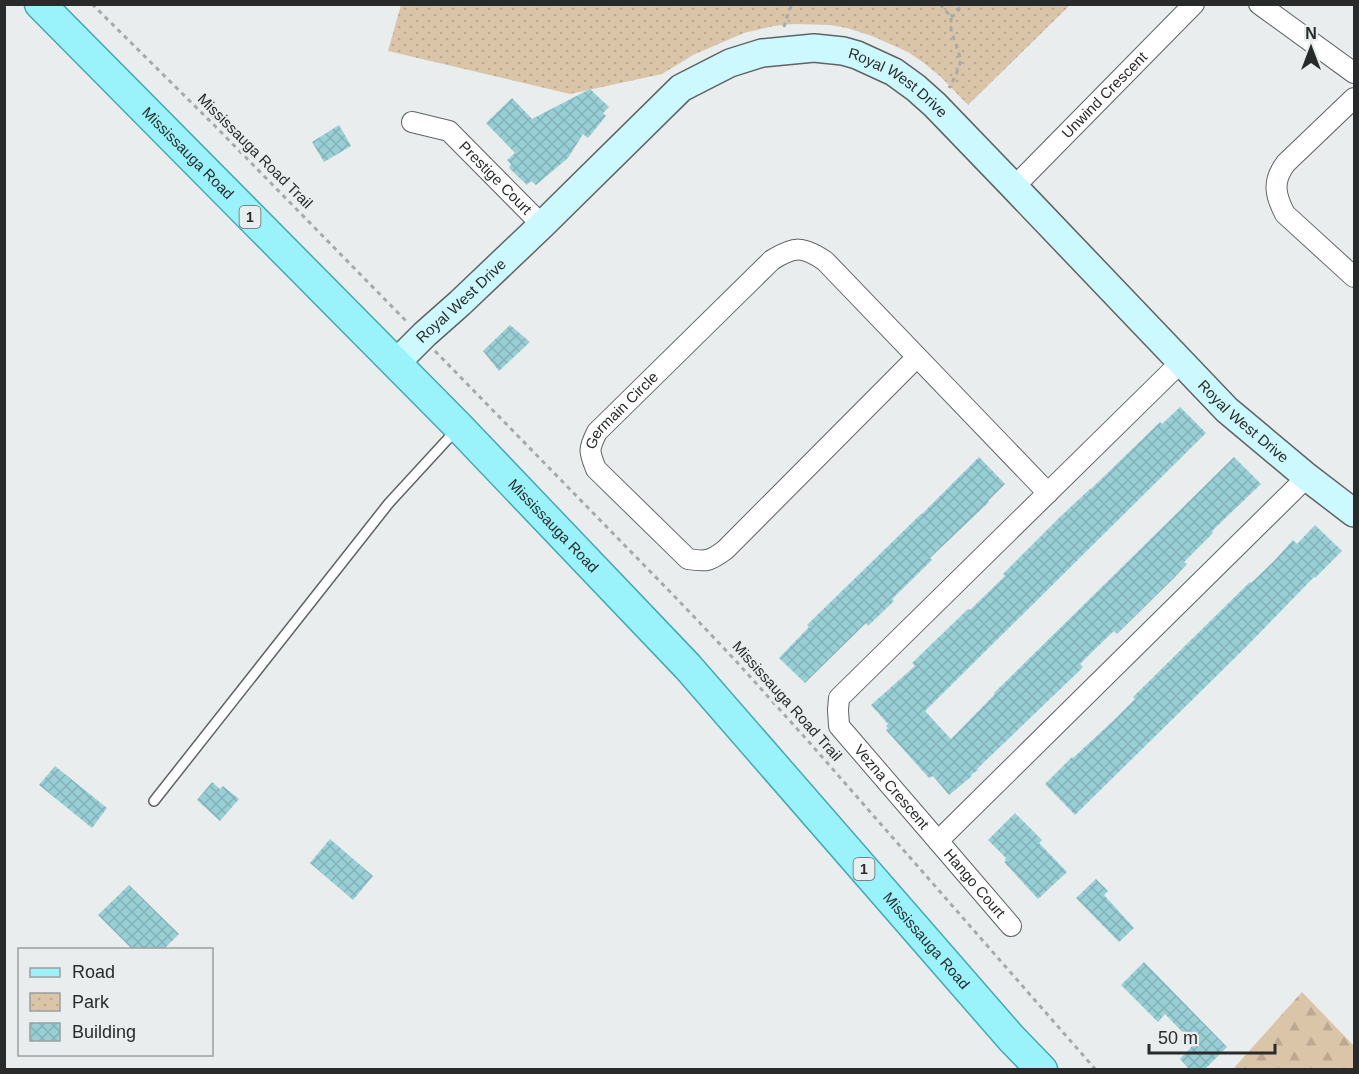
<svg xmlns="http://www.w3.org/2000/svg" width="1359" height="1074" font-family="Helvetica,sans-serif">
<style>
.forest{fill:url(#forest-firs)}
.park{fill:url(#park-dots)}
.building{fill:url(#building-cross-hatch)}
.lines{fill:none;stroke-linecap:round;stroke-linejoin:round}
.lane-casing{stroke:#606364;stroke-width:12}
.street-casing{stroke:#606364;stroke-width:22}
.secondary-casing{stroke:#606364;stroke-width:30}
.primary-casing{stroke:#46a8b1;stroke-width:33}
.path{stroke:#a7aaab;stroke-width:3;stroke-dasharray:4.5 4.5;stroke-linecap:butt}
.lane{stroke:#fff;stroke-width:9}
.street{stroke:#fff;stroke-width:20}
.secondary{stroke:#ccf9fd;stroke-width:27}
.primary{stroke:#9af3fb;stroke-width:30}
.labels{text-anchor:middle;stroke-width:6;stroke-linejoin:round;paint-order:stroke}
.shield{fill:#e9edee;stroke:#636566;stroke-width:1.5}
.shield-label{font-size:14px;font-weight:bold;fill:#292b2b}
.street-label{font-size:15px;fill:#292b2b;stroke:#e9edee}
</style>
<defs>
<pattern id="forest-firs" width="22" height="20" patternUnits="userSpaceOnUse" patternTransform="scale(1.5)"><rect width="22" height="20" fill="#dac5a8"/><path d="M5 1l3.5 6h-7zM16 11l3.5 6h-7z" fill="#bba991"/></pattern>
<pattern id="park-dots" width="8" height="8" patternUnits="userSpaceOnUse" patternTransform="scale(1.5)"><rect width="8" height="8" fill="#dac5a8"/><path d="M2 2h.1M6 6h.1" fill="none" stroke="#bba991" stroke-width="1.8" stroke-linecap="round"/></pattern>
<pattern id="building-cross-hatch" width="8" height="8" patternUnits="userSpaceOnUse" patternTransform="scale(1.5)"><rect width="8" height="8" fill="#97cfd5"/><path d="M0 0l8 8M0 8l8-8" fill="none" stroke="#82b2b7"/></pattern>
</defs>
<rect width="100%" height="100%" fill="#e9edee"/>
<!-- forest -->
<polygon class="forest" points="1302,992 1354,1046 1354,1069 1233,1069"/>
<!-- park -->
<polygon class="park" points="401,5 1070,5 968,105 941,77 924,63 908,52 872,36 847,28 830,25 793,24 774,26 744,33 693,55 662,74 570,94 388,51"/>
<!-- building -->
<g class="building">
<polygon points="590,89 609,107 603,113 606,116 588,138 583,134 568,158 536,185 531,181 527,185 509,168 511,164 507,160 515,153 486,123 512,98 532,119"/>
<polygon points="339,125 351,146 324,162 312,142"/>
<polygon points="510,325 530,342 499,371 483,351"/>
<polygon points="1180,407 1206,433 925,711 951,739 995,694 994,693 1052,636 1234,457 1261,484 1212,531 1213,533 1184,562 1187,564 1175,577 1117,634 1114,631 1093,651 1080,664 1083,667 1074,676 977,769 978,770 971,775 972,776 949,795 933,776 929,778 886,730 888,728 886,726 888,724 871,705 915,666 912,663 968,609 970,610 1005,576 1003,574 1061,516 1090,489 1091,489 1160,422 1162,424"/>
<polygon points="979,457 1005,484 988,501 989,502 930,558 932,560 892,599 894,601 868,626 866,623 805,683 779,658 809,627 807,625 921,514 922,514"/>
<polygon points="1315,525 1342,551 1315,578 1314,577 1246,647 1075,815 1045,784 1072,757 1073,758 1114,720 1135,699 1133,697 1250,582 1251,583 1274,561 1293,540 1297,544"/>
<polygon points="55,766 107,808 92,828 39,785"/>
<polygon points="212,782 220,789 223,786 239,799 220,821 197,800"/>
<polygon points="1015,813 1042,840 1039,843 1067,872 1038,899 1004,862 1006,861 1005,859 1006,858 988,840"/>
<polygon points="330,839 373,876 353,900 310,863"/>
<polygon points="1096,879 1108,891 1104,895 1134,928 1119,942 1076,898"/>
<polygon points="129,885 179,934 163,950 133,950 98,915"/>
<polygon points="1144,962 1227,1047 1204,1070 1190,1070 1180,1059 1194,1044 1165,1014 1158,1022 1121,985"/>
</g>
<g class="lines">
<defs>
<polyline id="lane" points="154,801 389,503 457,429"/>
<g id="street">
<polyline points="1259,4 1354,73"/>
<path d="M 1354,98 L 1286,163 C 1272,181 1275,195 1285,214 L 1354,277"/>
<path id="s1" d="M 412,122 L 449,131 L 542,225"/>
<path id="s2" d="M 1014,187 L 1194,4"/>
<path id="s3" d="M 917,357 L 725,550 C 710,561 707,562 688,559 L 596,469 C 589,451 588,450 597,432 L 772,260 C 795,246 803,246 825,261 L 1048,493"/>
<path id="s4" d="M 1181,362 L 839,698 L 838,710 L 839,726 L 938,841 L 1307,477"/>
<path id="s5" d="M 938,841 L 1011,926"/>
</g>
<g id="secondary">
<path id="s6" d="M 396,363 L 425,334 L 460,303 L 542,225 L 681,88 L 730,63 L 762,53 L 814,48 L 843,51 L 857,55 L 894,72 L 916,88 L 935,105 L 1014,187 L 1227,410 L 1307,477 L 1354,513"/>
</g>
<g id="primary">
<path id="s7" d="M 40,4 L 459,427 L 688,667 L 1011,1038 L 1042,1070"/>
</g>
</defs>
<!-- lane casing -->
<use href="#lane" class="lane-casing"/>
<!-- street casing -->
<use href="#street" class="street-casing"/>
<!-- secondary casing -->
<use href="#secondary" class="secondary-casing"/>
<!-- primary casing -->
<use href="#primary" class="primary-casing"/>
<!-- path -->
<g class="path">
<polyline points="92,4 215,126 408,323"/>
<polyline points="940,4 951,17 951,30 961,60 956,75 949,88"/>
<polyline points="951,17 956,14 962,4"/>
<polyline points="784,27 786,19 792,4"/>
<polyline points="435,351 680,602 735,660 809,742 1096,1070"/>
</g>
<!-- lane -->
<use href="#lane" class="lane"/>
<!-- street -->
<use href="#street" class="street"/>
<!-- secondary -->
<use href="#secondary" class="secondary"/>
<!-- primary -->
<use href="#primary" class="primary"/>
</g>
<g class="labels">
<!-- shield labels -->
<g class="shield">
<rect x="239.5" y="206" width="21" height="22" rx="4.5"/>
<rect x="853.5" y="858" width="21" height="22" rx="4.5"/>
</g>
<g class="shield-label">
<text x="250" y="222">1</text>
<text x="864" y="874">1</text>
</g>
<!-- street labels -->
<g class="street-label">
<text dy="5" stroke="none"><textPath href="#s6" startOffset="630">Royal West Drive</textPath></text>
<text dy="5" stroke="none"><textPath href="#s2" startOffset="129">Unwind Crescent</textPath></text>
<text transform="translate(255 151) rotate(45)" y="5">Mississauga Road Trail</text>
<text dy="5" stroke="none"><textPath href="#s7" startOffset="210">Mississauga Road</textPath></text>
<text dy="5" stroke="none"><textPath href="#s1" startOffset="104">Prestige Court</textPath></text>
<text dy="5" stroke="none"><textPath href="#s6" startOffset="90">Royal West Drive</textPath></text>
<text dy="5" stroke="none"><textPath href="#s3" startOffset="512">Germain Circle</textPath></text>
<text dy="5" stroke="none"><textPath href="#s6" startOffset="1116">Royal West Drive</textPath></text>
<text dy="5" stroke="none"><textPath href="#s7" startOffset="732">Mississauga Road</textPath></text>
<text transform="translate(787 701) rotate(48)" y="5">Mississauga Road Trail</text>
<text dy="5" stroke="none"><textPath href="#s4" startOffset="588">Vezna Crescent</textPath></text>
<text dy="5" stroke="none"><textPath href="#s5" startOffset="56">Hango Court</textPath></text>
<text dy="5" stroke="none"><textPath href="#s7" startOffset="1290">Mississauga Road</textPath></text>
</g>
</g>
<!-- border -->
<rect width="1359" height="1074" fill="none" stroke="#292b2b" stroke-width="12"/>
<!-- legend -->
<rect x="18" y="948" width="195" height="108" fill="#e9edee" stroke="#9c9fa0" stroke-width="1.5"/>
<rect x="30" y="968" width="30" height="9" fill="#9af3fb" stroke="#9c9fa0" stroke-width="1.5"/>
<text x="72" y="978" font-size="18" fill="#292b2b">Road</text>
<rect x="30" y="993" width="30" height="18" fill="url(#park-dots)" stroke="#9c9fa0" stroke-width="1.5"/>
<text x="72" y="1008" font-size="18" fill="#292b2b">Park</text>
<rect x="30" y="1023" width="30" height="18" fill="url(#building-cross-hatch)" stroke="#9c9fa0" stroke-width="1.5"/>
<text x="72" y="1038" font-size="18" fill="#292b2b">Building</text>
<!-- north arrow -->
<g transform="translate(1311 48)" stroke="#e9edee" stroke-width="4.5" paint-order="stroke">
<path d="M0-4.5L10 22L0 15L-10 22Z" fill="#292b2b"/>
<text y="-9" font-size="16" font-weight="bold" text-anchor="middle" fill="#292b2b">N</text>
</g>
<!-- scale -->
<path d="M1149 1044v9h126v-9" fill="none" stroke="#292b2b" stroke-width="3"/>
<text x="1158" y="1044" font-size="18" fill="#292b2b" stroke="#e9edee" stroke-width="4.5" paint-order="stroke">50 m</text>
</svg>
